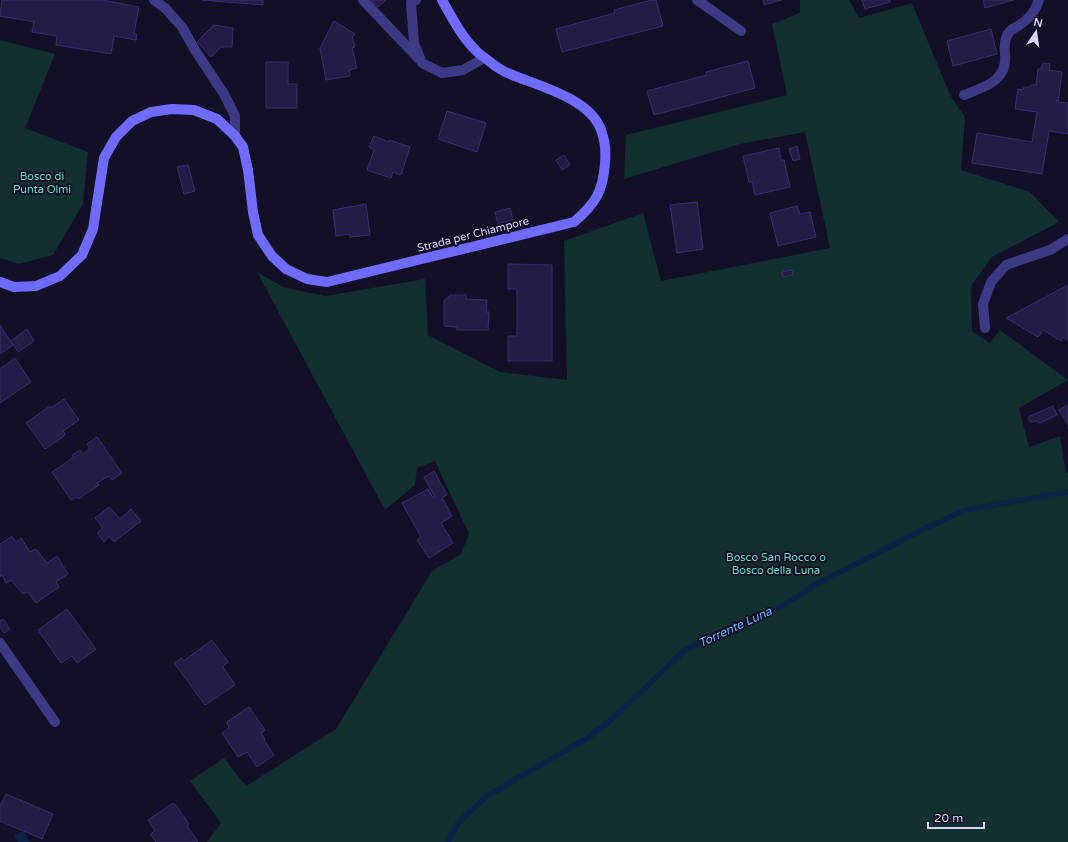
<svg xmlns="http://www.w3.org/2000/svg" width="1068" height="842" font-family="'Varela Round',sans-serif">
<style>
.green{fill:#12302f}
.water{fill:#0c2248}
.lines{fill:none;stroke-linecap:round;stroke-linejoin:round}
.stream{stroke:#0c2248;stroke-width:5.5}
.building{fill:#241b47;stroke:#3b2d73}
.street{stroke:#3d3a85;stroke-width:10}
.secondary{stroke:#6f6bff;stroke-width:10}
.labels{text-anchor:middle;stroke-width:4;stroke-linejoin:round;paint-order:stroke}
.park-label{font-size:11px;fill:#5fe0c0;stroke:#130f26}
.street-label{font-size:11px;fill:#d9d4ff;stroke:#130f26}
.water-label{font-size:12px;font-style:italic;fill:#62b6ff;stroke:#130f26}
</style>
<rect width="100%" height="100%" fill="#130f26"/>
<!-- green -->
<g class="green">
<polygon points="800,0 849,0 859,18 912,3 950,95 965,117 961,170 1030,192 1059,222 992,257 971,286 972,331 990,343 1000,330 1068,380 1019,408 1029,447 1060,436 1066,473 1068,472 1068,842 207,842 221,823 190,781 224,758 246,786 336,729 432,571 461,554 469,534 435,461 417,468 415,485 385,510 257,272 283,287 325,296 425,279 428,335 500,372 567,380 564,241 643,213 661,281 830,248 805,132 740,144 624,179 626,135 787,95 772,24 800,13"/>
<polygon points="0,40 55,54 25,128 88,152 83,204 53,255 19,264 0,258"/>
</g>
<!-- water -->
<polygon class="water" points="24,831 30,842 18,842 14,835"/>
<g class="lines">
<!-- stream -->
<polyline class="stream" points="448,842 458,823 487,796 586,739 611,720 684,651 713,635 784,605 815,585 928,527 965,510 1068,492"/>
</g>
<!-- building -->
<g class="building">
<polygon points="2,0 102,0 139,7 134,34 137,34 136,40 114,36 111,54 56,45 57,36 32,32 34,22 0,16"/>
<polygon points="202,0 263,0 263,5"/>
<polygon points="371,0 386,0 378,7"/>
<polygon points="651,0 656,0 663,26 562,52 556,29 615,13 614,10"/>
<polygon points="763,0 782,0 764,5"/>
<polygon points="862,0 890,0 890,2 865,9"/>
<polygon points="983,0 1014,0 985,8"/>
<polygon points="334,21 355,34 352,37 355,47 352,48 357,68 349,70 350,76 326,80 320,48"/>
<polygon points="214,25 233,28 232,47 221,47 211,57 197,42"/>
<polygon points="991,29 997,54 953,66 947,41"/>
<polygon points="748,61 755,88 654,115 647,91 707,75 706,72"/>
<polygon points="266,62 288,62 288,84 297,84 297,108 266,108"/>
<polygon points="1043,63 1050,64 1049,70 1062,72 1058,102 1068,103 1068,134 1049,131 1042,174 972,163 977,133 1032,142 1037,112 1015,109 1018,89 1023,90 1024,87 1030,87 1030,85 1036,85 1038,69 1041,69"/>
<polygon points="447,111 486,123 477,152 438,139"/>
<polygon points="374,136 389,142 389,140 410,147 401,175 393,172 391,178 367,170 374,150 369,147"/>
<polygon points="797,146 800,159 793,161 789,149"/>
<polygon points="779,148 781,160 784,160 790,187 755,195 752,182 749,182 743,156"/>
<polygon points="564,155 570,165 562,170 556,160"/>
<polygon points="188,165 195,191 184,194 177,167"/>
<polygon points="697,202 703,249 677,253 670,205"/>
<polygon points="366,204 370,235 350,237 349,234 336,236 333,210"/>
<polygon points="797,206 800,214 810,212 816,237 778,246 770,213"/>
<polygon points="510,208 513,220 498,224 495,212"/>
<polygon points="508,264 552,265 552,361 508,361 508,336 517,336 517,289 508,289"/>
<polygon points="792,270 793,275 783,277 782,272"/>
<polygon points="1068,285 1068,341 1063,337 1061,341 1043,330 1038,337 1006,318"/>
<polygon points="450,295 466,295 466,299 487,300 486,312 489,312 488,330 457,330 457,327 444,326 444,301"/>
<polygon points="0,325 13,345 0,354"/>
<polygon points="27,329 34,341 18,352 11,341"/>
<polygon points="15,358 31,382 0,403 0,369"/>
<polygon points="64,399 79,420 63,431 65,434 63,437 45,449 26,423 50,406 51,408"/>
<polygon points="1068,405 1068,425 1059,410"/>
<polygon points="1053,406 1057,415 1040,423 1035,421 1031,423 1028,417"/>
<polygon points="97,437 122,473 112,480 109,476 97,483 99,485 78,499 77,497 71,500 52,472 74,457 72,455 80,450 83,454 90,449 87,444"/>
<polygon points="434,471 447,495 442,497 452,516 441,523 453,543 429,558 417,540 421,537 402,503 428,489 433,498 435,497 424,477"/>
<polygon points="109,507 120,519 131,509 141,521 114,542 109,536 104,542 97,533 103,528 95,518"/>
<polygon points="12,536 16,542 21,538 30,552 36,549 47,563 57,556 68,574 56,582 59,587 36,603 28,592 23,594 11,580 6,583 2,575 0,577 0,544"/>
<polygon points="67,609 96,649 77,663 72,656 61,663 38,630"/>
<polygon points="3,619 10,629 4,633 0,627 0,621"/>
<polygon points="212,640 228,662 223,667 235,685 205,705 174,663 182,658 184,661"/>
<polygon points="249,707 265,730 261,733 265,739 264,740 274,755 257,767 247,752 238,757 222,733 229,728 227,722"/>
<polygon points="6,794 53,814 42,839 0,821 0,806"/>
<polygon points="173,803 174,805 175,804 189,824 187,826 198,841 196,842 156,842 150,834 155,831 148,820"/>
</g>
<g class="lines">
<!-- street -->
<g class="street">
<polyline points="154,0 166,9 182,27 195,50 224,94 235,116 235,136"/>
<polyline points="363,0 418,58"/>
<polyline points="416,0 411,3 414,43 422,63 442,73 463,70 484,58"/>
<polyline points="697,0 741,31"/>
<path d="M 964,95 C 984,87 1008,81 1005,54 C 1004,46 1005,37 1010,31 C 1012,29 1016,27 1018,26 C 1029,19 1035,12 1039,0"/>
<polyline points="985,328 983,304 991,282 1006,265 1050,250 1068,239"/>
<polyline points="0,643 55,722"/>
</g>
<!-- secondary -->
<path class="secondary" d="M 0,282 L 14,287 L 36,286 L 60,276 L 82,255 L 93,229 L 104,158 L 116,137 L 132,121 L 151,112 L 172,109 L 194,110 L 217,119 L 235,136 L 243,147 L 248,170 L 253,212 L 258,235 L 272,256 L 286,269 L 307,279 L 327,282 L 574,222 C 595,204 603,192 605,163 C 606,152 605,140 601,130 C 590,97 534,85 505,72 C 498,68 491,63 485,58 C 465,44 454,21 442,0"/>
</g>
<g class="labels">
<!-- park labels -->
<g class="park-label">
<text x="42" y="180">Bosco di<tspan x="42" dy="13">Punta Olmi</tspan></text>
<text x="776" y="561">Bosco San Rocco o<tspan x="776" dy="13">Bosco della Luna</tspan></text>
</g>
<!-- street labels -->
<g class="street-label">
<text transform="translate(473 234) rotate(-14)" y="4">Strada per Chiampore</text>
</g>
<!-- water labels -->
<g class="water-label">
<text transform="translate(735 627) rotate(-25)" y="4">Torrente Luna</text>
</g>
</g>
<!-- north arrow -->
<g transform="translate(1036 32) rotate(13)" stroke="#130f26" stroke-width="3" paint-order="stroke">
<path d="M0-3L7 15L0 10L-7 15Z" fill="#d9d4ff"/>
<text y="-6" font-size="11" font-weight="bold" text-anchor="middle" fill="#d9d4ff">N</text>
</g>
<!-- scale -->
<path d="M928 822v6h56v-6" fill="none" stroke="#d9d4ff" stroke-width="2"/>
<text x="934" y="822" font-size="12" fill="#d9d4ff" stroke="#130f26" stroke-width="3" paint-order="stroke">20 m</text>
</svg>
